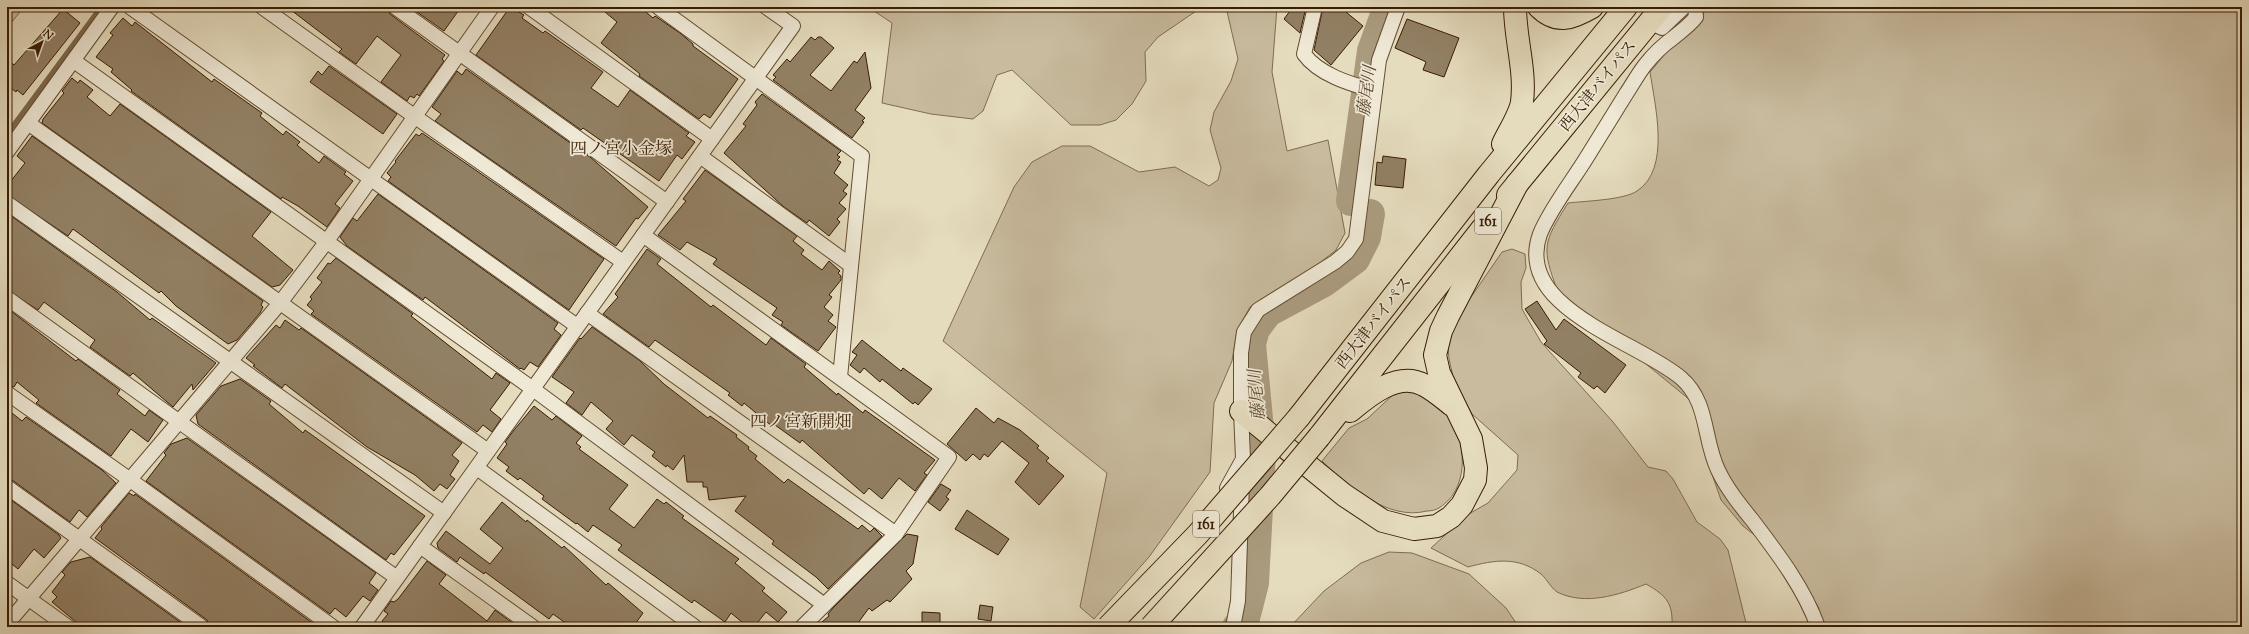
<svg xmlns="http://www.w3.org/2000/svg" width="2249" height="634" font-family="'Sorts Mill Goudy','Noto Serif JP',serif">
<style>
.green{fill:#c8bb9e;stroke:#806c50}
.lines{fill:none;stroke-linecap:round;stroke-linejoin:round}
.stream{stroke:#7c684c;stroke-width:5}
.river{stroke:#aa9b7e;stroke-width:30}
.building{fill:#928064;stroke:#381c02}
.street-casing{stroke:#634c31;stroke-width:16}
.highway-casing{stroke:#381c02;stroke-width:24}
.street{stroke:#eee8d5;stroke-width:14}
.highway{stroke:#e5dcbe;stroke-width:22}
.highway-bridge-casing{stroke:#381c02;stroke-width:24;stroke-linecap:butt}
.highway-bridge{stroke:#e5dcbe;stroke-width:22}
.labels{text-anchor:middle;stroke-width:3.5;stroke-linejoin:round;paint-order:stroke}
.shield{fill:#eee8d5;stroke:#6f5941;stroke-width:1}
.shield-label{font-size:15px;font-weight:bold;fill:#381c02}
.street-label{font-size:16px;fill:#381c02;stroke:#eee8d5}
.water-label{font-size:17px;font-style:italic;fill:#60482d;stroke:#eee8d5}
.neighbourhood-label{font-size:17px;fill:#381c02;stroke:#eee8d5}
</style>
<rect width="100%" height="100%" fill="#e5dcbe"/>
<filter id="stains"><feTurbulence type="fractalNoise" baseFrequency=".005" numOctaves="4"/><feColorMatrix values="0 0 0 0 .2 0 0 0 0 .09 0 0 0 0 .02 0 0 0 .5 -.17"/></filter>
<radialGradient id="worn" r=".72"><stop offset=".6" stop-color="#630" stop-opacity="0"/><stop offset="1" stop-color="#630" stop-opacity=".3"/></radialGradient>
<!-- green -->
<g class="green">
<polygon points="7,7 24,7 7,28"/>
<polygon points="868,7 1202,7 1158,37 1145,52 1146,81 1132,104 1116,120 1100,125 1071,125 1012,70 997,75 983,111 973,119 931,114 882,103 892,23"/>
<polygon points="1226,7 1277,7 1272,72 1287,151 1328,140 1345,233 1336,250 1312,269 1250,307 1237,331 1232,361 1214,403 1210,472 1149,557 1094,619 1080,607 1107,473 943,341 1014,187 1032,162 1062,146 1090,146 1139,172 1175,167 1209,186 1218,180 1221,168 1210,130 1214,112 1231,81 1238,59"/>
<path d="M 1706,7 L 2242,7 L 2242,627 L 1818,627 L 1819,608 L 1791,564 L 1743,526 L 1721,500 L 1705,454 L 1701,409 L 1558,292 C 1541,247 1543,243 1568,203 C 1585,201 1624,200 1637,191 C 1671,169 1655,106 1650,72 C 1658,63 1665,53 1673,45 C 1686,33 1701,25 1706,7 Z"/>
<path d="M 1512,249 L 1525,254 L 1526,268 L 1521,282 L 1522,309 L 1541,342 L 1613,422 L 1648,467 L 1666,471 L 1673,479 L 1697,522 L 1720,539 L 1728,550 L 1747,627 L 1672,627 C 1673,603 1667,596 1646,584 C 1619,595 1585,606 1557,592 C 1551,588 1547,579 1541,574 C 1518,556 1494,560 1468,567 L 1431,548 L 1467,515 L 1488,503 L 1517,470 L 1518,455 L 1472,414 L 1455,385 L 1449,359 L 1448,346 L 1458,316 L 1502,252 Z"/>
<path d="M 1398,390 C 1405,390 1418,389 1425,392 C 1463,411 1479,483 1439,508 C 1436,510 1431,511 1427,511 C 1388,521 1349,487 1322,461 L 1349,428 L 1367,419 Z"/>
<polygon points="1389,552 1412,553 1469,574 1506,608 1516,623 1515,627 1290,627 1324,591 1361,563"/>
</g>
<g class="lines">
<!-- stream -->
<polyline class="stream" points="7,134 101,7"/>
<!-- river -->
<g class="river">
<polyline points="1351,201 1372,51 1388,7"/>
<polyline points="1237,627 1244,622 1254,583 1261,451 1251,344 1255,329 1268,312 1324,282 1355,259 1366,237 1370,214"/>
</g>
</g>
<!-- building -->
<g class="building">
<polygon points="287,7 387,7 390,14 445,55 442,59 444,61 419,96 417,94 414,98 410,96 407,101 381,82 401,55 377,36 356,64 339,52 342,49"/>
<polygon points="410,7 461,7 444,31"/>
<polygon points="510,7 524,15 522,18 543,33 545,31 603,72 591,88 618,107 630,90 689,133 686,136 695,142 682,159 677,155 659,181 583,128 581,130 476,55"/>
<polygon points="599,7 640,7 653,18 655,16 680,33 693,44 693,46 738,79 710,118 704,114 699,119 639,76 640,74 601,43 617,22"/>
<polygon points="1293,7 1306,7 1300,33 1284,19"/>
<polygon points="1323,7 1340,7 1363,26 1331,65 1314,50"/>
<polygon points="63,9 80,23 23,95 17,90 16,92 7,85 7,59 14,65"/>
<polygon points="123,18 132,26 135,22 212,82 214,79 262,113 260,116 283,135 286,131 300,142 297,145 319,163 324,156 346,172 344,174 353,181 335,204 340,208 327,227 298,206 282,197 281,199 131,91 132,90 111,72 113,69 96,57 113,35 110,33"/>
<polygon points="1407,19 1459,38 1444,77 1423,70 1426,62 1422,60 1395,48"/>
<polygon points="811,37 815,40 818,37 821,37 834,48 810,75 831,91 854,61 857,63 865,52 871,88 855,110 865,118 862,121 864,122 852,138 773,80 776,77 773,75 787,59 790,62"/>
<polygon points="329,66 397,114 383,134 310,82 318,71 322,75"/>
<polygon points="466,69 590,157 648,207 638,219 636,218 616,246 435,121 441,114 432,107 457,71 462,75"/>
<polygon points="72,78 78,83 80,80 93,90 87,97 110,116 120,104 271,212 252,236 293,270 280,285 272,287 42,123 43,119 64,93 62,91"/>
<polygon points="762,94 841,151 837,155 840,157 837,160 841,162 834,173 848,185 843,191 847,194 839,203 846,209 837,219 840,222 829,236 809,220 807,223 784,207 724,153 746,126 743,124 757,105 755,102"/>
<polygon points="422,133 604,259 569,310 388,181 391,177 387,173 396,162 395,161 416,134 419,136"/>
<polygon points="32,136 263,301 261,305 263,307 260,313 237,340 228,344 176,306 161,291 159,293 73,229 68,236 7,195 7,186 25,163 17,156"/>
<polygon points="1383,156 1406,159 1403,188 1375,185 1377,162 1382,163"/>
<polygon points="705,170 797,236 793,241 804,250 801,254 822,270 829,261 840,271 838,273 841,276 841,280 829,295 832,297 824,307 833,315 828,321 836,327 818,351 781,325 783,322 772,315 777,308 713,264 717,259 687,242 680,250 658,235 686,201 683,199"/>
<polygon points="378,194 558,323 554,329 561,335 538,367 530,362 524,370 521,368 520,369 425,297 423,300 347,246 340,237 353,218 357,221"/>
<polygon points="7,213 117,292 150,320 152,318 216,363 193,390 192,384 173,407 133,373 130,376 90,347 95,340 44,302 38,310 7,290"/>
<polygon points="647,249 661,259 657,264 711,307 713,305 766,345 771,338 806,364 804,367 837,395 838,393 863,413 865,410 935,460 924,473 927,475 915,491 899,478 882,499 869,488 864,494 802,440 800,443 775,425 773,427 744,403 742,406 728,395 730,393 655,340 649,347 603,314 618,297 615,294"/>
<polygon points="336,258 413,314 411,316 492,379 496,373 510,383 490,410 501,419 492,432 483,425 477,432 311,314 314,311 307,305 312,299 310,297 322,282 317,278 328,263 330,264"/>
<polygon points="1537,301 1556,330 1564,319 1626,365 1605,393 1597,386 1594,389 1578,377 1581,373 1544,344 1547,341 1525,309"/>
<polygon points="7,308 76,361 78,359 120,390 117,394 145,416 149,410 163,420 148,442 131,429 111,456 36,403 39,400 17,382 14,387 7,385"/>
<polygon points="285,320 299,330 301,328 462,443 452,455 459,461 450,475 455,479 447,489 440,484 434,491 415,475 367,447 285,384 282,388 253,366 255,365 246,358 276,325 280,328"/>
<polygon points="592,327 639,360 664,384 708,418 710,416 737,435 736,437 749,447 748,449 757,456 755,459 784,483 788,479 858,529 862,525 870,532 874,528 882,536 828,589 816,577 772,544 774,541 735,511 746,496 709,500 707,487 703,487 703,482 687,482 684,455 673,470 667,465 666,467 652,456 655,452 632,435 624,445 606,429 613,421 591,402 582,415 566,403 574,392 552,377 580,338 581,339"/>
<polygon points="862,340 901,371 903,368 932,389 918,405 915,402 913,404 882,379 880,382 864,368 860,373 850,365 857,355 852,352"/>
<polygon points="240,379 271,401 269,404 303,433 305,430 425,516 394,555 391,553 386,560 198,424 196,415 221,386"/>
<polygon points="534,406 552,420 556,416 582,436 576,443 581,447 579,449 628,485 609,509 634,528 657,499 664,504 666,502 684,516 682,518 739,559 735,563 765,588 762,591 787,612 778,622 766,612 754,627 748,627 731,613 725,622 694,600 692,603 618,550 622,545 593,525 588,532 577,523 576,524 542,499 544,496 520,478 518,480 506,471 509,467 497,458 507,444 505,442 514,430"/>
<polygon points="976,408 994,423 998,418 1020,430 1039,446 1037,448 1049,458 1046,461 1064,476 1039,505 1015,482 1029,463 1002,441 988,457 984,454 980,460 973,454 966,461 947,444"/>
<polygon points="7,409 22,421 26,417 102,470 116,483 87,517 79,510 70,522 12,480 7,479"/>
<polygon points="187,438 376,573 369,583 378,590 370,601 363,596 346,617 335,608 330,614 146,481 166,455 164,453 171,444"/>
<polygon points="941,484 951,490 946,497 949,499 940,511 928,502"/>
<polygon points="129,493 134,496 135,494 318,627 210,627 207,620 95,538 102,529 101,527"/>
<polygon points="7,497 59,535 61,538 44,558 34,549 18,569 7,560"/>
<polygon points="502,502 526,522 527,520 562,548 564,546 606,585 608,583 643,613 633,627 571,627 553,614 549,619 485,572 484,574 460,557 457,562 438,548 437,543 446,531 490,564 503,548 480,529"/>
<polygon points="967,510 1009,539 998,555 955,529"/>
<polygon points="907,534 918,536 913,564 906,571 912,579 890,602 887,600 872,611 869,608 855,627 816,627 829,616 828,614 833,608"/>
<polygon points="90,557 187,627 82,627 52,602 57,597 52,592 65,575 62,572 71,562"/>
<polygon points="427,561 446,575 439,584 487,621 495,610 518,627 388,627 382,621 388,614 384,611 391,601 394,602 398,599"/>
<polygon points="980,605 993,607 991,621 978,619"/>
<polygon points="922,612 940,613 940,627 922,627"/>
</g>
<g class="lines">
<defs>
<g id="street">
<polyline points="130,7 577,326"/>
<polyline points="262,7 414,116 623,262"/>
<polyline points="395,7 667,202"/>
<polyline points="529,7 712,139"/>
<polyline points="658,7 862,156 840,377"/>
<path d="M 1315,7 L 1304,54 C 1319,75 1351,84 1375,91"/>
<path d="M 1695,7 L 1696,17 C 1689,26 1681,31 1673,38 C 1663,45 1653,55 1645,65 C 1638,74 1632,85 1626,94 C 1613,115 1600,136 1587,157 C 1573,180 1550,209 1540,234 C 1513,309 1638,341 1681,378 C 1709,402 1703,439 1718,470 C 1727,489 1740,505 1753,521 C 1778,554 1804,588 1818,627"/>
<polyline points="1649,22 1662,28 1684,7"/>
<polyline points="74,61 533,389 823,604"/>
<polyline points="28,123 488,451"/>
<polyline points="7,152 112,7"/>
<polyline points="700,156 849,264"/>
<polyline points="7,203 444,513"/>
<polyline points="643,235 949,457 896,534 802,627"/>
<polyline points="7,298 397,578"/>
<polyline points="587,313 896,534"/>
<polyline points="7,393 129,479 333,627"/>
<polyline points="477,468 695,627"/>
<polyline points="7,487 202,627"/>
<polyline points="1227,488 1243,459 1241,411 1241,353 1244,332 1258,310 1335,262 1347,252 1356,239 1379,60 1398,7"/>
<polyline points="420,546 533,627"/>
<polyline points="7,583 68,627"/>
<polyline points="7,624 280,303 327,241 492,7"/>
<polyline points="362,627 793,26 766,7"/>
<polyline points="1233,627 1238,601 1242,482"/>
</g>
<g id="highway">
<path d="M 1539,7 C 1557,25 1573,18 1592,7"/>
<path d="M 1503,144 C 1509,131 1520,115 1522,102 C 1526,70 1515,39 1515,7"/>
<polyline points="1508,195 1662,7"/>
<polyline points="1241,411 1344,495 1383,521 1414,529 1437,526 1451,517 1462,505 1475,480 1476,468 1471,439 1439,373 1435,355 1441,331 1448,316 1517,184"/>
<path d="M 1350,411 C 1369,395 1398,371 1424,385 C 1434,390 1443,398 1452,405"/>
<polyline points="1299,417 1489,174 1626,7"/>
<polyline points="1319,437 1482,229"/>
</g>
</defs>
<!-- street casing -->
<use href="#street" class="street-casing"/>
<!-- highway casing -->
<use href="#highway" class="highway-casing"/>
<!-- street -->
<use href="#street" class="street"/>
<!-- highway -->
<use href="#highway" class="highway"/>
<defs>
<g id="highway-bridge">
<polyline points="1108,627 1198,534 1299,417"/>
<polyline points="1151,627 1270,496 1319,437"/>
</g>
</defs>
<!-- highway-bridge casing -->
<use href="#highway-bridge" class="highway-bridge-casing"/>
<!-- highway-bridge -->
<use href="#highway-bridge" class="highway-bridge"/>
</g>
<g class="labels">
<!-- shield labels -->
<g class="shield">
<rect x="1475" y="208" width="26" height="26" rx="3"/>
<rect x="1193" y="511" width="26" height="26" rx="3"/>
</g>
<g class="shield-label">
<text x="1488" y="226">161</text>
<text x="1206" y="529">161</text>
</g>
<!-- street labels -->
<g class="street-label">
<text transform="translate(1597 85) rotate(-51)" y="6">西大津バイパス</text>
<text transform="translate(1373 322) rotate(-52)" y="6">西大津バイパス</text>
</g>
<!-- water labels -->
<g class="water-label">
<text transform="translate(1366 91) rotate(-82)" y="6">藤尾川</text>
<text transform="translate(1256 395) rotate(-95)" y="6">藤尾川</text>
</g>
<!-- neighbourhood labels -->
<g class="neighbourhood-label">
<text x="621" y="154">四ノ宮小金塚</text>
<text x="801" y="427">四ノ宮新開畑</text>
</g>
</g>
<!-- margin -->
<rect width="2249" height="634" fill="none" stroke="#e5dcbe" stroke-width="24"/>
<rect x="8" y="8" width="2233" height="618" fill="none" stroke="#381c02" stroke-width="2"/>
<rect x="12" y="12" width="2225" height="610" fill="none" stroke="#381c02"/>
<!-- north arrow -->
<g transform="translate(42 42) rotate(41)" stroke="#eee8d5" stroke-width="3" paint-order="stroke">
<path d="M0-3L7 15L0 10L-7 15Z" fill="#381c02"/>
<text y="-6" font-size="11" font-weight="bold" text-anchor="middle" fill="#381c02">N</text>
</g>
<rect width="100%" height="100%" filter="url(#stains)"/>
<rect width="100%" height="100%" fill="url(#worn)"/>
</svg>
